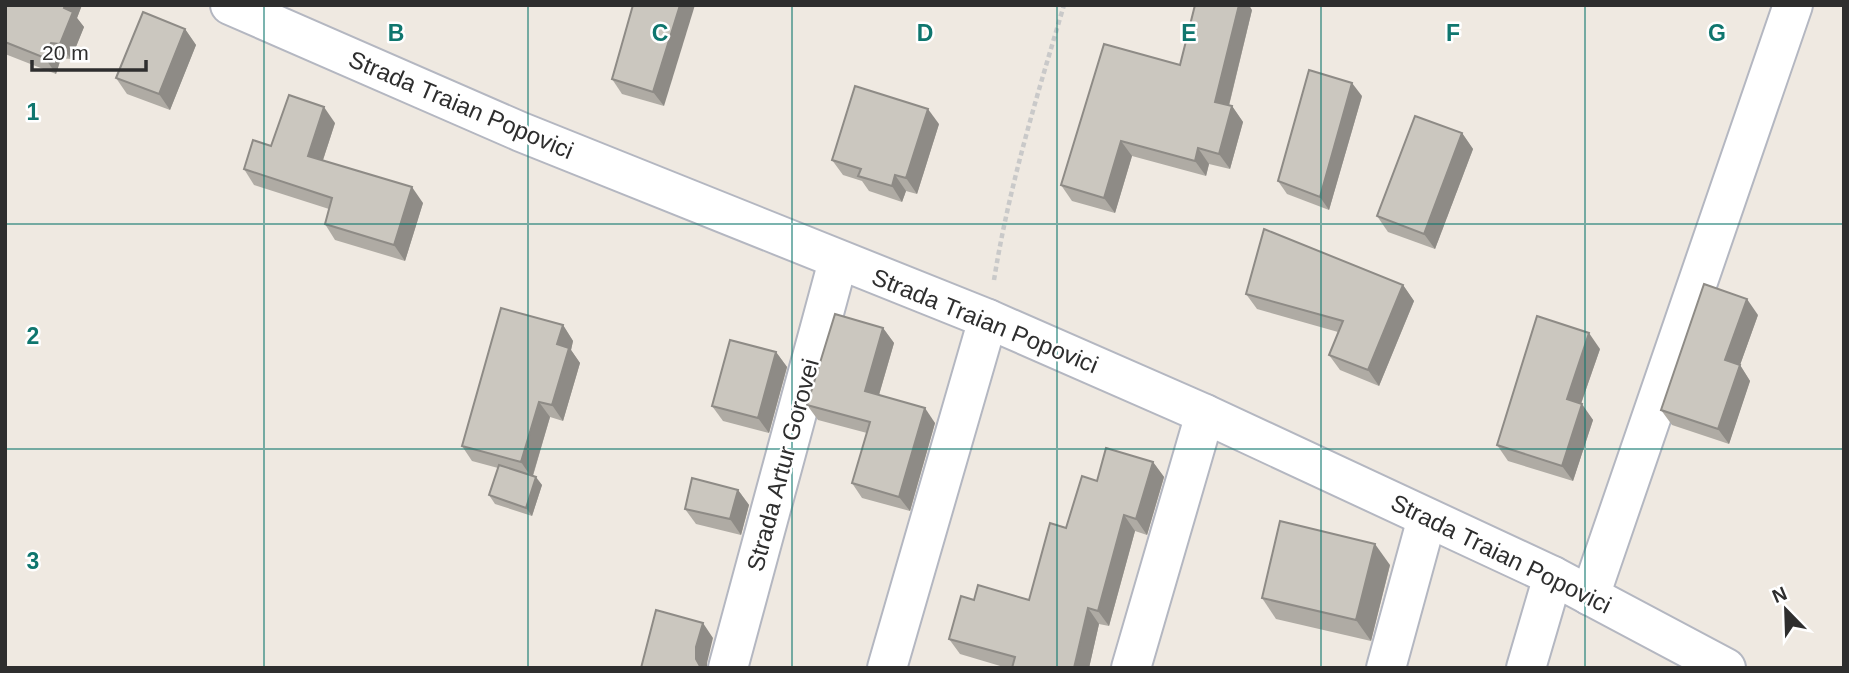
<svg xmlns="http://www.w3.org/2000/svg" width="1849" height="673" font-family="Helvetica,sans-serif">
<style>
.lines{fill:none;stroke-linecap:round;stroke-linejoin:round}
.minor-casing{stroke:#b4b7c1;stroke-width:42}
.path{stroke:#c9c9c9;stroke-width:4.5;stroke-dasharray:5 3.5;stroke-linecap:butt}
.minor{stroke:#fff;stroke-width:38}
.wall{fill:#afaba4}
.shaded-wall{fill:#8e8b86}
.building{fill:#cbc7bf;stroke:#8e8b86;stroke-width:2}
.grid{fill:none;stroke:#0f766e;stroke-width:2;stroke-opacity:0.55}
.labels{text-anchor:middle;stroke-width:5;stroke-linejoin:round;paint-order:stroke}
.street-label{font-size:24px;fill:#2e2e2e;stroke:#fff}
.grid-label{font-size:23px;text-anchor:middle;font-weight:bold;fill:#0f766e;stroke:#fff;stroke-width:5;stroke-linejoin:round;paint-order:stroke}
</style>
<rect width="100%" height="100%" fill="#efe9e1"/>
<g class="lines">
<defs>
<g id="minor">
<polyline points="230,5 521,132 988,319 1205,414 1553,576 1726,668"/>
<polyline points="1590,596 1793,5"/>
<polyline points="728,668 838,261"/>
<polyline points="887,668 988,319"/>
<polyline points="1131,668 1205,414"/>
<polyline points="1386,668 1427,518"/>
<polyline points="1526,668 1553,576"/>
</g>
</defs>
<!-- minor casing -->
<use href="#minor" class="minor-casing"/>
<!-- path -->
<path class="path" d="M 994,280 C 1009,186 1037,96 1064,5"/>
<!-- minor -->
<use href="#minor" class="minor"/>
</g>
<!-- wall -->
<g class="wall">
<polygon points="5,5 82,5 77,18 84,27 71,59 61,58 56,74 5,54"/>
<polygon points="633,5 664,106 622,94 612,79"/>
<polygon points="1252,10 1229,106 1232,106 1243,122 1230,169 1209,164 1206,176 1132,156 1115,213 1072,201 1061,185"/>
<polygon points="185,29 196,45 170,110 127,94 116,78"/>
<polygon points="1362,96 1329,210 1287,194 1278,181"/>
<polygon points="335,123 323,160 423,203 405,261 335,240 325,224 329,209 254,185 244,169 271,146"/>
<polygon points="939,124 917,194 906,191 902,202 869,191 862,181 843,175 832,160"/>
<polygon points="1462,133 1473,149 1435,249 1388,232 1377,216"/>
<polygon points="1403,285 1414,301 1379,386 1340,370 1329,355 1338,332 1257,309 1246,294"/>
<polygon points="1758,315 1740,365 1750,381 1729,444 1672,425 1661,410"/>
<polygon points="563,325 573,341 571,350 580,363 563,421 550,417 533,476 542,485 532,516 495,504 489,495 498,468 472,461 462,446"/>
<polygon points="883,328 894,343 879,395 935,423 910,511 862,498 852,483 867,433 818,420 807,405"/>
<polygon points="1600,349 1581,404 1593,420 1573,481 1508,461 1497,445"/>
<polygon points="776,352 787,367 769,433 723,421 712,406"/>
<polygon points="1153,462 1164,477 1147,535 1135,531 1109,626 1099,624 1089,668 1007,668 960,654 949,639 974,600 1029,600 1066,528 1097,481"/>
<polygon points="738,490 749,505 741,535 696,524 685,509"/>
<polygon points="1390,565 1371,641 1276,619 1262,598"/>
</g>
<!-- shaded-wall -->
<g class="shaded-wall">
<polygon points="65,5 82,5 77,18 84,27 71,59 60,44"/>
<polygon points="680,5 695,5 664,106 653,92"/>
<polygon points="1239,5 1249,5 1252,10 1226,117 1215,102"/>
<polygon points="185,29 196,45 170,110 159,94"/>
<polygon points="51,43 61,58 56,74 45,58"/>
<polygon points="1352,83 1362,96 1329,210 1320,197"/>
<polygon points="1232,106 1243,122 1230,169 1219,154"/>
<polygon points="324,107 335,123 319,172 308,156"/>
<polygon points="928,109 939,124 917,194 906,178"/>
<polygon points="1462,133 1473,149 1435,249 1424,234"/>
<polygon points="1121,141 1132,156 1115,213 1104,198"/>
<polygon points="1198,148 1209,164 1206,176 1195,161"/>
<polygon points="895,175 906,191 902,202 892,186"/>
<polygon points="412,187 423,203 405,261 394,245"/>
<polygon points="1403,285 1414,301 1379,386 1368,370"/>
<polygon points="1747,299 1758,315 1740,365 1750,381 1729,444 1718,429 1725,360"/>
<polygon points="563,325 573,341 571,350 580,363 563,421 552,405 557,344"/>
<polygon points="883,328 894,343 876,405 865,391"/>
<polygon points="1589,333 1600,349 1577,415 1567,399"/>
<polygon points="776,352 787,367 769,433 758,418"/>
<polygon points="539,402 550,417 532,478 521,462"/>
<polygon points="1582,404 1593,420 1573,481 1562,466"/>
<polygon points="925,408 935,423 910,511 899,497"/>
<polygon points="1153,462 1164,477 1147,535 1136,519"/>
<polygon points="536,477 542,485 532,516 526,508"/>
<polygon points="738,490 749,505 741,535 730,519"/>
<polygon points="1124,515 1135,531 1109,626 1098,611"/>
<polygon points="1375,544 1390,565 1371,641 1356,620"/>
<polygon points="1088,608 1099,624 1089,668 1074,668"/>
<polygon points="703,623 713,638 707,663 707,668 701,667 696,659 696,647"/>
</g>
<!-- building -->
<g class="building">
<polygon points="5,5 65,5 64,8 73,12 60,44 51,43 45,58 5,42"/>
<polygon points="633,5 680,5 653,92 612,79"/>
<polygon points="1195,5 1239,5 1215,102 1232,106 1219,154 1198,148 1195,161 1121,141 1104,198 1061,185 1104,44 1180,65"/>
<polygon points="143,12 185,29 159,94 116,78"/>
<polygon points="1309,70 1352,83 1320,197 1278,181"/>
<polygon points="855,86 928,109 906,178 895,175 892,186 858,176 861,169 832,160"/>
<polygon points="289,95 324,107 308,156 412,187 394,245 325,224 332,198 244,169 253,140 271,146"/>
<polygon points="1415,116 1462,133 1424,234 1377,216"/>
<polygon points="1264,229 1403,285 1368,370 1329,355 1343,321 1246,294"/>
<polygon points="1704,284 1747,299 1725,360 1740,365 1718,429 1661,410"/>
<polygon points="501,308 563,325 557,344 569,348 552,405 539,402 521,462 462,446"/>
<polygon points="835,314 883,328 865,391 925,408 899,497 852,483 870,422 807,405"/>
<polygon points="1537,316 1589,333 1567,399 1582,404 1562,466 1497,445"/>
<polygon points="730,340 776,352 758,418 712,406"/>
<polygon points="1106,448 1153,462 1136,519 1124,515 1098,611 1088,608 1074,668 1012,668 1015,657 949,639 961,596 974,600 978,585 1029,600 1050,523 1066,528 1082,476 1097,481"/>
<polygon points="499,465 536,477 526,508 489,495"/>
<polygon points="692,478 738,490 730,519 685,509"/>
<polygon points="1280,521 1375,544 1356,620 1262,598"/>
<polygon points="656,610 703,623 696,647 696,659 701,668 641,668"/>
</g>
<!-- grid -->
<path class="grid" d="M 264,5 L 264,668M 528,5 L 528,668M 792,5 L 792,668M 1057,5 L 1057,668M 1321,5 L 1321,668M 1585,5 L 1585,668M 5,224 L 1844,224M 5,449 L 1844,449"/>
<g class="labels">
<!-- street labels -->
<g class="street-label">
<text transform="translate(461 105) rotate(23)" y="8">Strada Traian Popovici</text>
<text transform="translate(985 321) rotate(22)" y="8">Strada Traian Popovici</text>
<text transform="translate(783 465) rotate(-75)" y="8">Strada Artur Gorovei</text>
<text transform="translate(1501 554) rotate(26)" y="8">Strada Traian Popovici</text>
</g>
</g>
<g class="grid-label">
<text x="396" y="41">B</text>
<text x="660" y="41">C</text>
<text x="925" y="41">D</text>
<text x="1189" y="41">E</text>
<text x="1453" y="41">F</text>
<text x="1717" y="41">G</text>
<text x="33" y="120">1</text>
<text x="33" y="344">2</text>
<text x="33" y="569">3</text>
</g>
<!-- border -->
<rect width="1849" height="673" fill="none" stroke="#2e2e2e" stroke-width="14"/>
<!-- north arrow -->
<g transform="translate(1786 610) rotate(337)" stroke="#ffffff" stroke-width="5" paint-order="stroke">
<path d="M0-5L12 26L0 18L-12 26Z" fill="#2e2e2e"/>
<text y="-10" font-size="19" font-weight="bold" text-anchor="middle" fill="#2e2e2e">N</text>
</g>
<!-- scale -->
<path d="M32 60v10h114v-10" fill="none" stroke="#2e2e2e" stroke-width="3.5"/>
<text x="42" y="60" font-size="21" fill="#2e2e2e" stroke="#ffffff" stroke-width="5" paint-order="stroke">20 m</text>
</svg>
